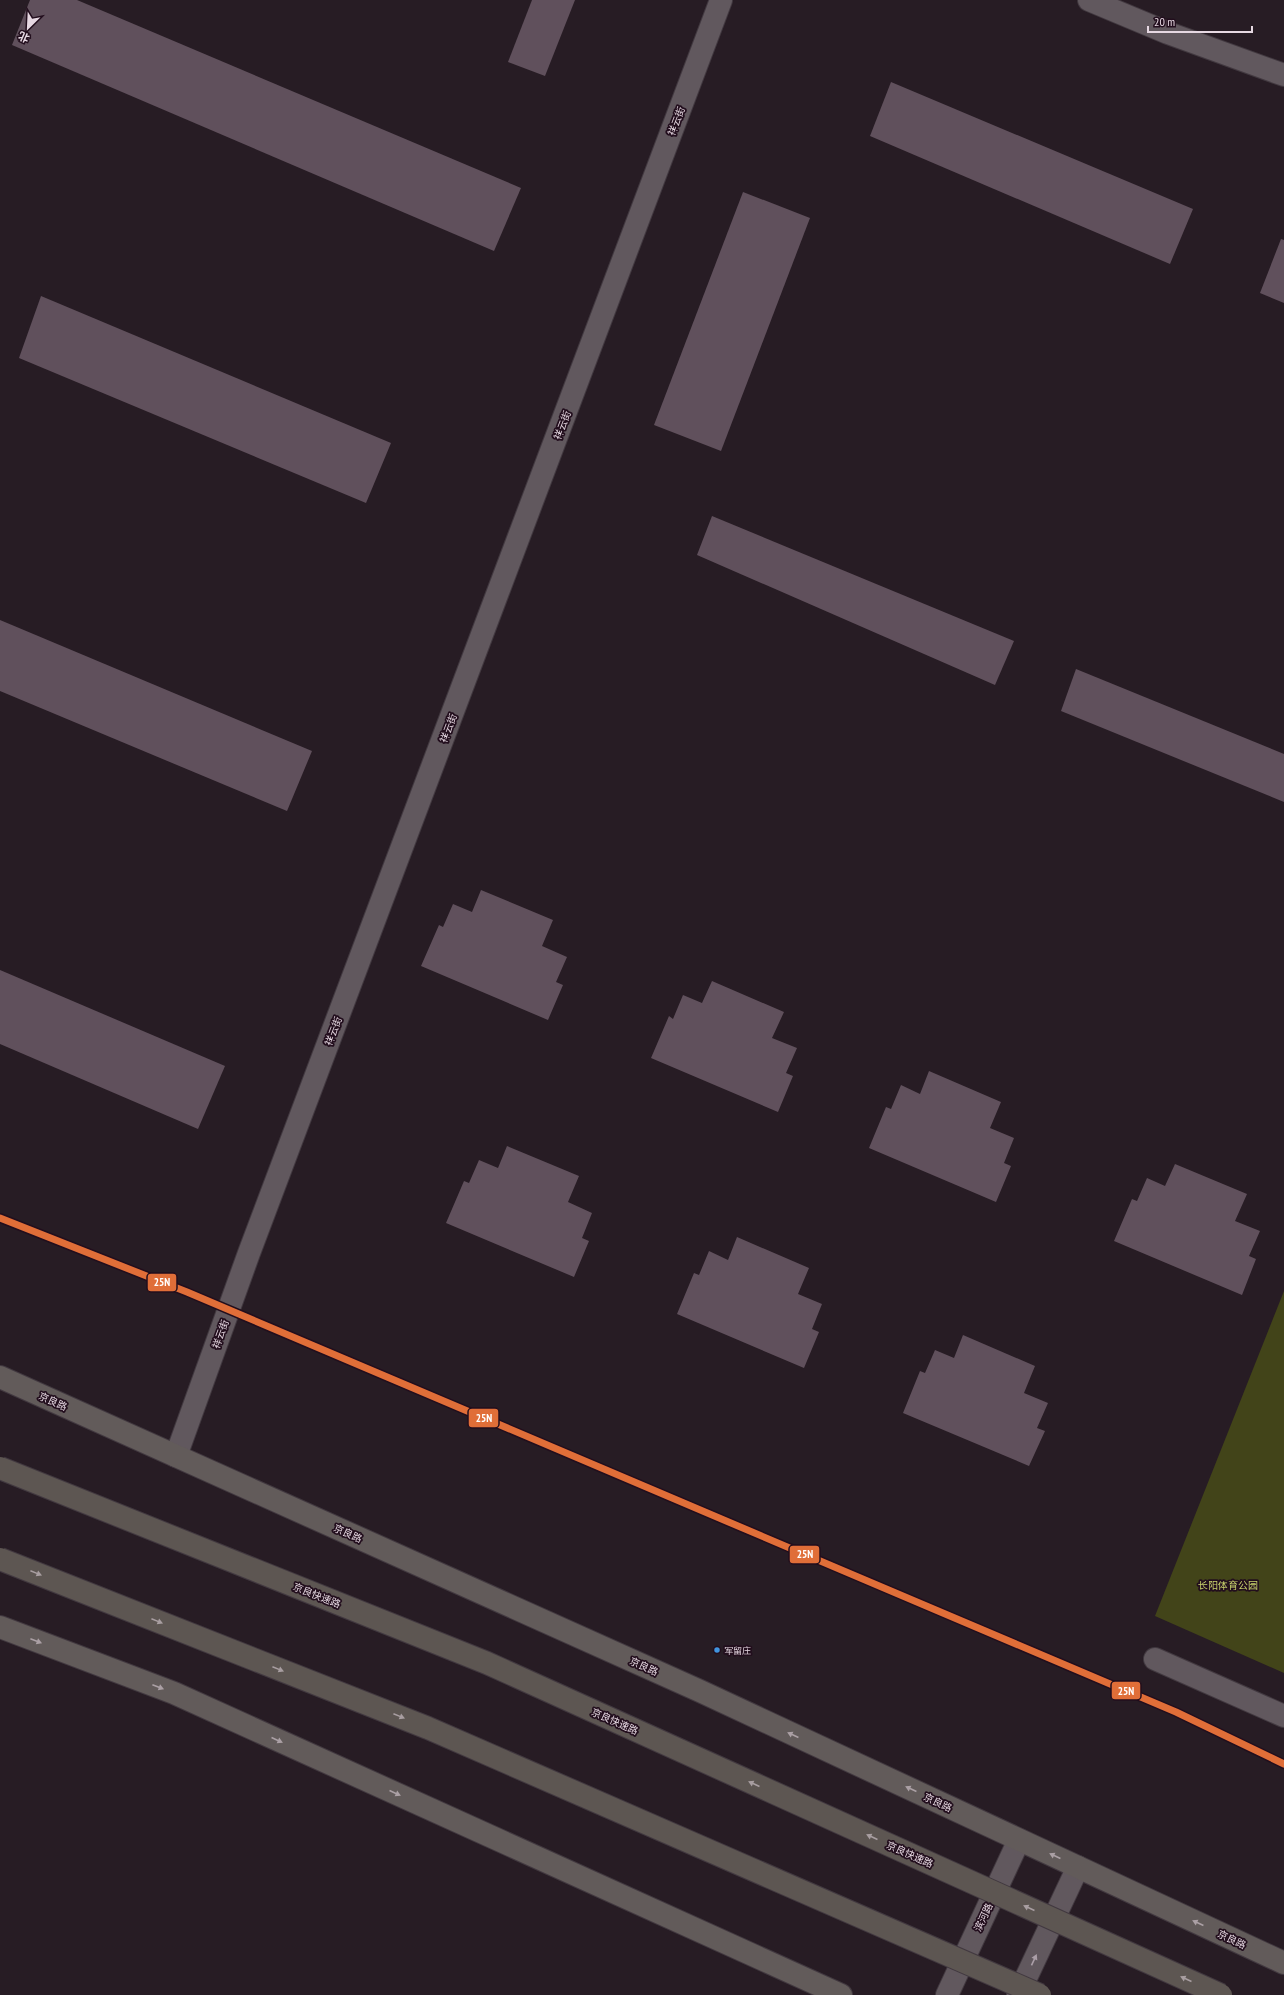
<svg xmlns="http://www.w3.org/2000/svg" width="1284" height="1995" font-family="'PT Sans Narrow','Noto Sans SC',sans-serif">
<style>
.green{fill:#424419}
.building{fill:#60505c}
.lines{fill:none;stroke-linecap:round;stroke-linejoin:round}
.minor-casing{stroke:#423940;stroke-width:24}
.major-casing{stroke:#423940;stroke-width:24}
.minor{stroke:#61585e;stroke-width:22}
.major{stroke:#625b5a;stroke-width:22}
.highway-bridge-casing{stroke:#423940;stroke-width:24;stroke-linecap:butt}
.highway-bridge{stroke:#5d5652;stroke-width:22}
.metro-1-casing{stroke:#220e1d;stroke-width:10}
.metro-1{stroke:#e06e38;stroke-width:7}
.oneway{fill:#a89ea1}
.oneway2{fill:#aba0a5}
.oneway3{fill:#aa9ea7}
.bus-dot{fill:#4094de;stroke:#220e1d;stroke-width:1.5}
.labels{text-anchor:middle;stroke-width:3.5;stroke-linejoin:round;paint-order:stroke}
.bus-label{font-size:9px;fill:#e6d8e2;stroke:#220e1d;text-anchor:start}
.street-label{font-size:10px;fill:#e6d8e2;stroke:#220e1d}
.park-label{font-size:10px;fill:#c8d26c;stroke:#220e1d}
.line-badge{stroke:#220e1d;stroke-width:1.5}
.badge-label{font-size:11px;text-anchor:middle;font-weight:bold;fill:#fff}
</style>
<rect width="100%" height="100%" fill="#271c24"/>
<!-- green -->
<polygon class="green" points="1284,1291 1284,1673 1155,1616"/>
<!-- building -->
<g class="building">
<polygon points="30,0 77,0 521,188 494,251 12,45"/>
<polygon points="532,0 575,0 545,76 508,62"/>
<polygon points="891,82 1193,209 1170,264 870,136"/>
<polygon points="743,192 810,218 721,451 654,425"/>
<polygon points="1281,239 1284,240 1284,303 1260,293"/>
<polygon points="41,296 391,443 366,503 19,358"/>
<polygon points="712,516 1014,641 995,685 697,555"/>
<polygon points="0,620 312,751 287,811 0,691"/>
<polygon points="1076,669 1284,754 1284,802 1061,711"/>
<polygon points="481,890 553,920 542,946 567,957 556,982 563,985 548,1020 421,966 439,925 443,927 453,904 472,912"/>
<polygon points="0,970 225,1066 198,1129 0,1044"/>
<polygon points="712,981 784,1012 772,1038 797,1048 786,1073 793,1076 778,1112 651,1058 669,1016 673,1019 683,995 702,1003"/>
<polygon points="929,1071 1001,1102 990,1128 1014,1138 1004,1163 1011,1166 996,1202 869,1148 886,1107 891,1109 901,1085 920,1094"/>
<polygon points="507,1146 579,1176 568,1202 592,1213 582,1238 589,1241 574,1277 446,1223 464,1181 469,1183 479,1160 498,1168"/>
<polygon points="1175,1164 1247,1194 1235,1221 1260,1231 1249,1256 1256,1259 1242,1295 1114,1241 1132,1199 1137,1201 1147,1178 1165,1186"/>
<polygon points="737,1237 809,1268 798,1294 822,1304 812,1329 819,1332 804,1368 677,1314 694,1273 699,1275 709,1251 728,1260"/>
<polygon points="963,1335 1035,1366 1024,1393 1048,1403 1037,1428 1045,1431 1029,1466 903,1413 920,1371 925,1373 935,1350 954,1358"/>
</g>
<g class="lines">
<defs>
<g id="minor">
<polyline points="1089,0 1168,33 1284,75"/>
<polyline points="176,1456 249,1253 721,0"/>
<polyline points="1155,1659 1284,1716"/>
<polyline points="947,1995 1019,1840"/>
<polyline points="1018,1995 1078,1867"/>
</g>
<g id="major">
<polyline points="0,1377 700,1691 1284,1963"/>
<polyline points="0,1627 174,1693 841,1995"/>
</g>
</defs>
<!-- minor casing -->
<use href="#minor" class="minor-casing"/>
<!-- major casing -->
<use href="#major" class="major-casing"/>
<!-- minor -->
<use href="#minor" class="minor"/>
<!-- major -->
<use href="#major" class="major"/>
<defs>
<g id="highway-bridge">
<polyline points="0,1468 487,1663 1221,1995"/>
<polyline points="0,1559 428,1728 1040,1995"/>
</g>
</defs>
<!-- highway-bridge casing -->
<use href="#highway-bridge" class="highway-bridge-casing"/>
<!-- highway-bridge -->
<use href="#highway-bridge" class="highway-bridge"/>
<defs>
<polyline id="metro-1" points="0,1218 187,1292 1176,1712 1284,1764"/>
</defs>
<!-- metro-1 casing -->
<use href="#metro-1" class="metro-1-casing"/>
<!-- metro-1 -->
<use href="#metro-1" class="metro-1"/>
</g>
<!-- one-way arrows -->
<defs><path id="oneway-solid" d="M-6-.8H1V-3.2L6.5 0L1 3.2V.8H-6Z"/></defs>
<g class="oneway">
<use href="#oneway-solid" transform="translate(36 1573) rotate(22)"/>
<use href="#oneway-solid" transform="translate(157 1621) rotate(22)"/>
<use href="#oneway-solid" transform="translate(278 1669) rotate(22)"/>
<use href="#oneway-solid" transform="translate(399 1716) rotate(22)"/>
<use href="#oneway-solid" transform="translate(754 1784) rotate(-156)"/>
<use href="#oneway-solid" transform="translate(872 1837) rotate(-156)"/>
<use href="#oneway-solid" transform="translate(1029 1908) rotate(-156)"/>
<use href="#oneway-solid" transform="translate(1186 1979) rotate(-156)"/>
</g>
<g class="oneway2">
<use href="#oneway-solid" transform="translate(36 1641) rotate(21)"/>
<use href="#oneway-solid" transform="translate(158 1687) rotate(21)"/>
<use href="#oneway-solid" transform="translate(793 1735) rotate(-155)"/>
<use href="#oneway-solid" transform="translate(277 1740) rotate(24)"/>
<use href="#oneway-solid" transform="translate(911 1789) rotate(-155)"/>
<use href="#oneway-solid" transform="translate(395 1793) rotate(24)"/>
<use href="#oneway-solid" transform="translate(1055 1856) rotate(-155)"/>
<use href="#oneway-solid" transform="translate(1198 1923) rotate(-155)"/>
</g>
<use class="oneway3" href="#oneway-solid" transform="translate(1034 1960) rotate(-65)"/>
<!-- markers -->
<circle class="bus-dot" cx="717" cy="1650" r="3.5"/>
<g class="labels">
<!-- bus labels -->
<g class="bus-label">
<text x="724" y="1654">军留庄</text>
</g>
<!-- street labels -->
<g class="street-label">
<text transform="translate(676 121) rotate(-69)" y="4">祥云街</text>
<text transform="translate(562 425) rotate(-69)" y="4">祥云街</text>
<text transform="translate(448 728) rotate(-69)" y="4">祥云街</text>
<text transform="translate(333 1031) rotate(-69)" y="4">祥云街</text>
<text transform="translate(220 1334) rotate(-70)" y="4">祥云街</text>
<text transform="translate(53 1401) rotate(24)" y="4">京良路</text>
<text transform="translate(348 1533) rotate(24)" y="4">京良路</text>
<text transform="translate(317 1595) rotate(22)" y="4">京良快速路</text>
<text transform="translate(644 1666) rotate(24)" y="4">京良路</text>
<text transform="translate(615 1721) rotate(24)" y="4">京良快速路</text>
<text transform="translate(938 1802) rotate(25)" y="4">京良路</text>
<text transform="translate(910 1854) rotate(24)" y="4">京良快速路</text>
<text transform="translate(983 1917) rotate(-65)" y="4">滨河路</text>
<text transform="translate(1232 1939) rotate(25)" y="4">京良路</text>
</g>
<!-- park labels -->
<g class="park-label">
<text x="1228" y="1589">长阳体育公园</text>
</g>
</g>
<g class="line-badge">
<rect x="147" y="1273" width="30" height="19" rx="4" fill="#e06e38"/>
<rect x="468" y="1408" width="31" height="20" rx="4" fill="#e06e38"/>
<rect x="789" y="1545" width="31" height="19" rx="4" fill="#e06e38"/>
<rect x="1111" y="1681" width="30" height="19" rx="4" fill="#e06e38"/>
</g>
<g class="badge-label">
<text x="162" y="1286">25N</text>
<text x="484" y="1422">25N</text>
<text x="805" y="1558">25N</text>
<text x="1126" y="1695">25N</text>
</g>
<!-- north arrow -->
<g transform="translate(28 28) rotate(204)" stroke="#220e1d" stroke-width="3" paint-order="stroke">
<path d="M0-3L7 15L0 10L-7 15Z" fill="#e6d8e2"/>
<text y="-6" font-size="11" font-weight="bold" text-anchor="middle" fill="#e6d8e2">北</text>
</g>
<!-- scale -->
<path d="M1148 26v6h104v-6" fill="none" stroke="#e6d8e2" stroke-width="2"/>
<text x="1154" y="26" font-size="12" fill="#e6d8e2" stroke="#220e1d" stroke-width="3" paint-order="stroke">20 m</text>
</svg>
